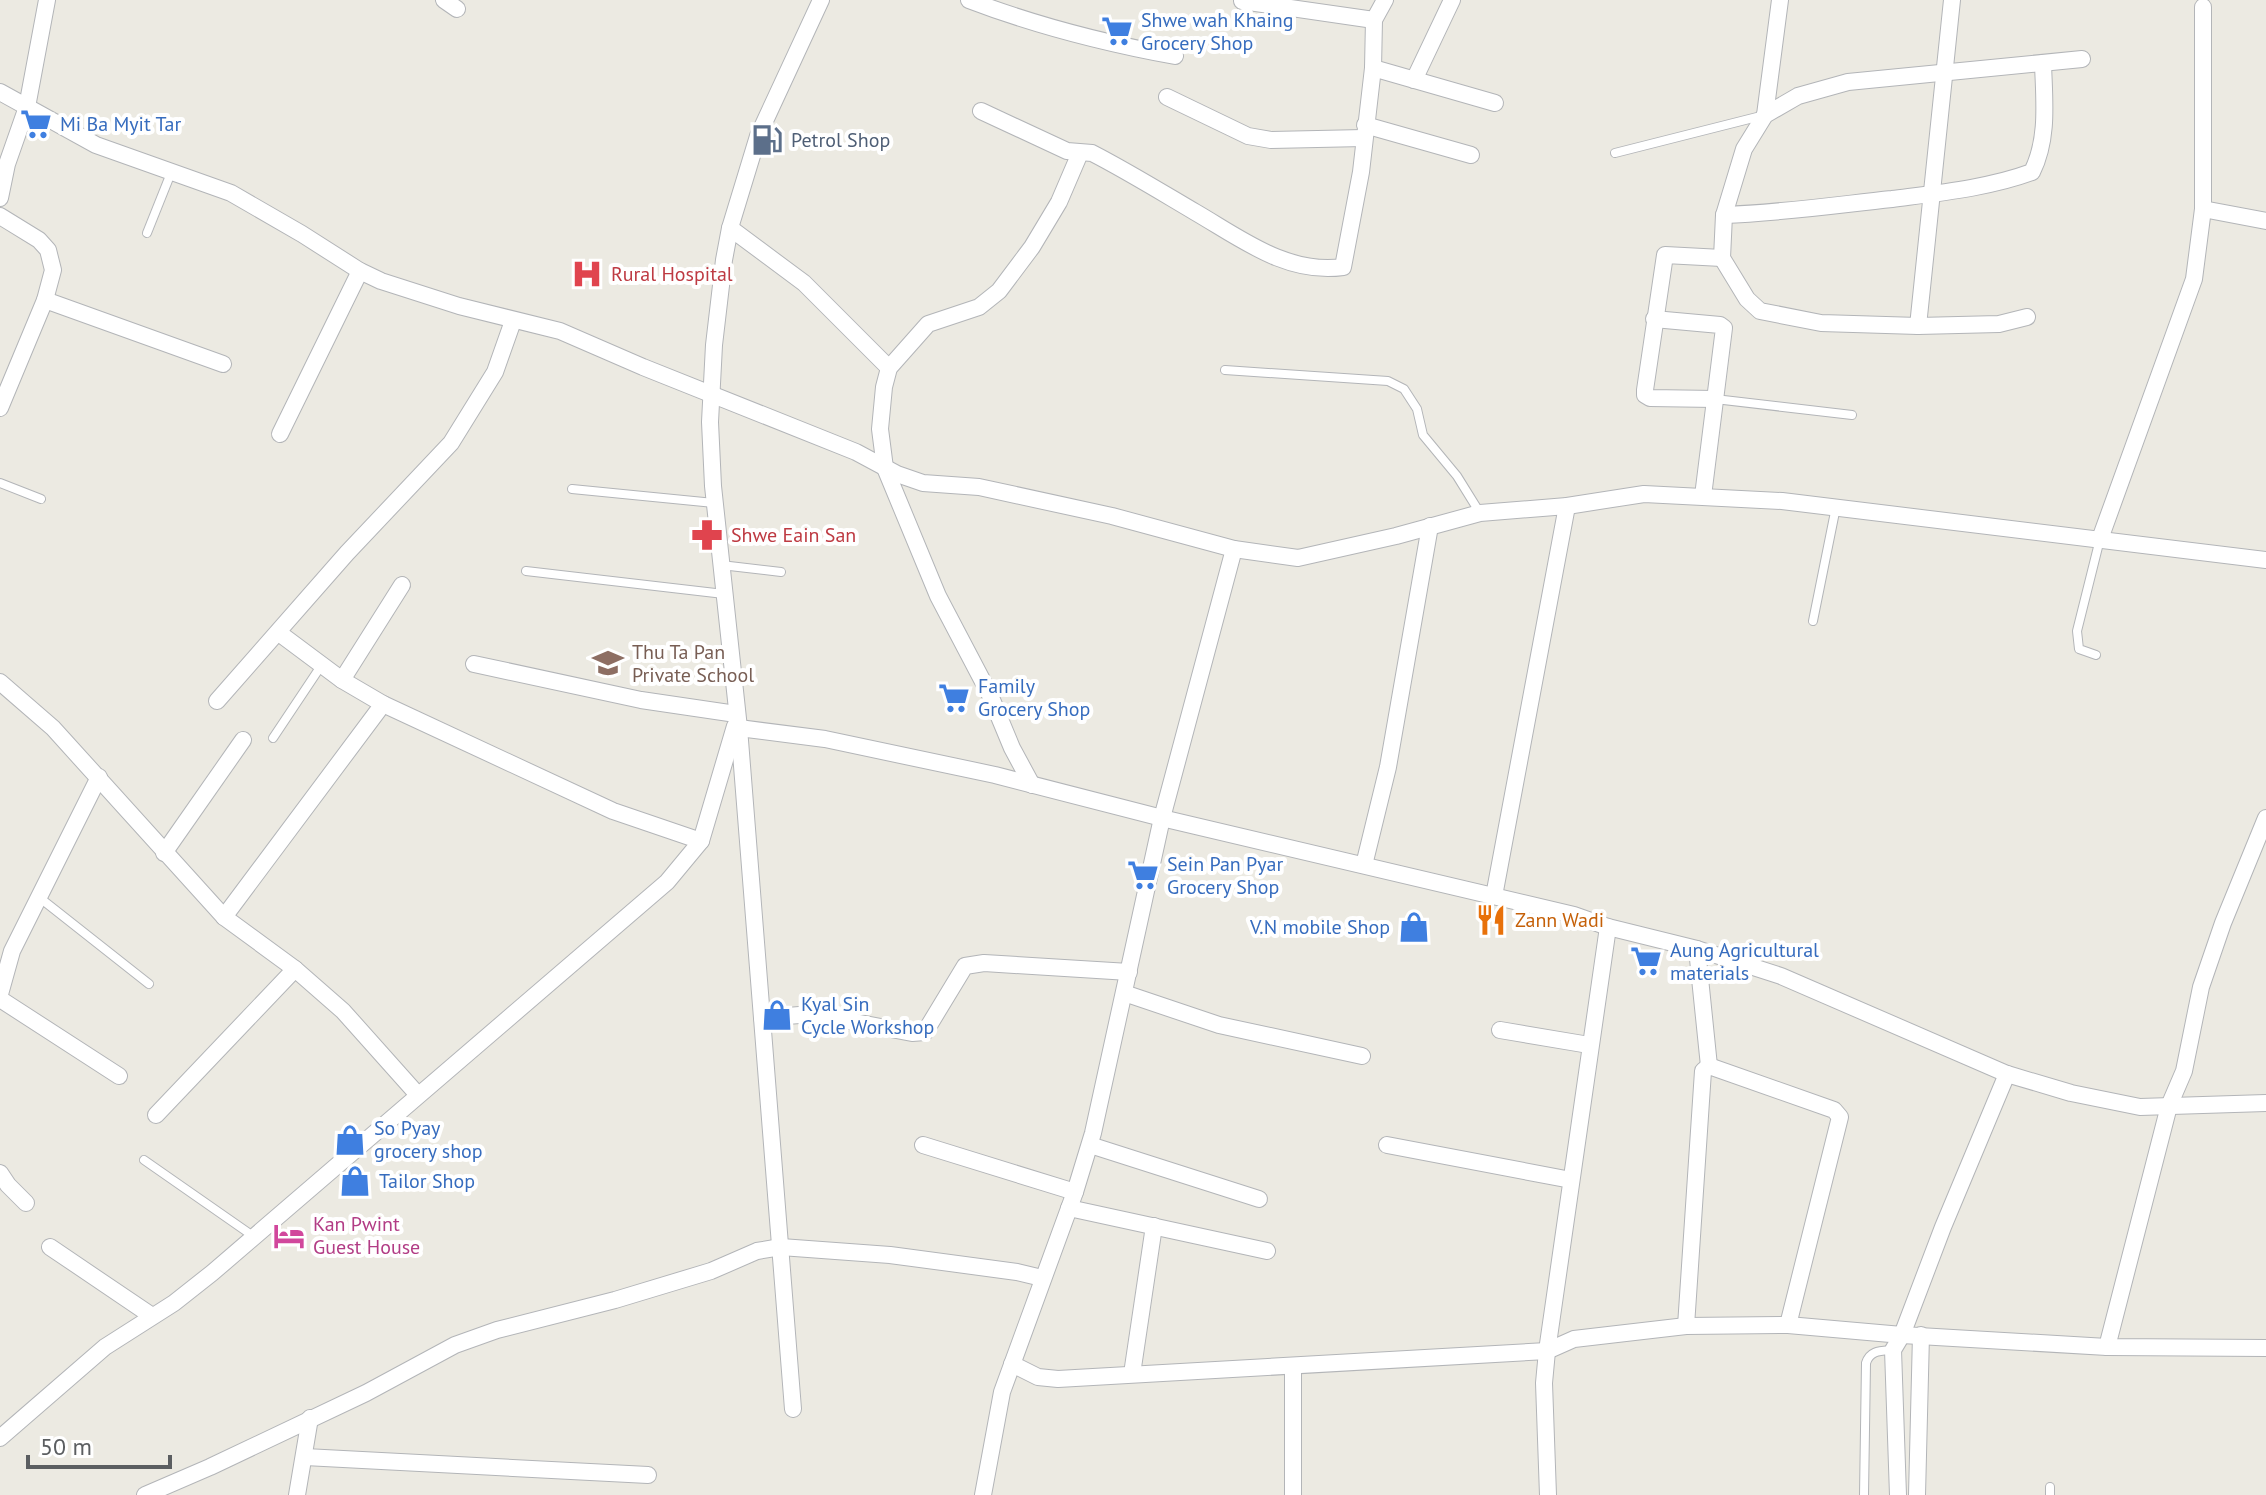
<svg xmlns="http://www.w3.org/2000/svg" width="2266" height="1495" font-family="'PT Sans',sans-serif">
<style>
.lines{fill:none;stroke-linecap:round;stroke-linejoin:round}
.service-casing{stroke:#b3b5b8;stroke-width:10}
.minor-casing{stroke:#b3b5b8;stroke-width:18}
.service{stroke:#fff;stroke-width:8}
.minor{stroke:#fff;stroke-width:16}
.labels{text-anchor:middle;stroke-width:8;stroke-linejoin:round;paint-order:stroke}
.shop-label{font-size:20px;fill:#366cbe;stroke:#fff;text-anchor:start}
.service-label{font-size:20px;fill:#4e5e75;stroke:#fff;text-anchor:start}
.health-label{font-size:20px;fill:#be3a42;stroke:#fff;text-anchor:start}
.education-label{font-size:20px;fill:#785e54;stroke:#fff;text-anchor:start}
.food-label{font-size:20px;fill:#c56008;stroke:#fff;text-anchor:start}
.hotel-label{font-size:20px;fill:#b23c85;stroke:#fff;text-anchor:start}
</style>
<rect width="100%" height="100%" fill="#eceae2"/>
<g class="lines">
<defs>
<g id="service">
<polyline points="1615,153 1761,116"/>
<polyline points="147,233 171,173"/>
<polyline points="1225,370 1388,381 1404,389 1417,409 1423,435 1457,476 1480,513"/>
<polyline points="1715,399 1852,415"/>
<polyline points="0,483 41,499"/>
<polyline points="572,489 714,503"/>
<polyline points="721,565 781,572"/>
<polyline points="526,571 724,594"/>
<polyline points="1813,621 1836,507"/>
<polyline points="2096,655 2079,649 2077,631 2100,539"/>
<polyline points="273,738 321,666"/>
<polyline points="40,898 149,984"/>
<polyline points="144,1160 253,1236"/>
<path d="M 1864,1495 L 1866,1363 C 1870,1350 1881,1351 1893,1350"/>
<polyline points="2050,1495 2050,1487"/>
</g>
<g id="minor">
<polyline points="444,0 457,9"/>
<path d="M 969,0 C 1037,26 1104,43 1175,56"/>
<polyline points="1242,1 1374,20"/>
<polyline points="1373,68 1495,103"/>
<polyline points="1414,80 1452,0"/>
<polyline points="0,92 96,145 231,193 302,234 360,271 381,281 459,306 560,331 643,367 856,452 897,474 923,483 979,487 1112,516 1234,549 1298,558 1396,536 1480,513 1567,506 1644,494 1782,501 2266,560"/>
<polyline points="1167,97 1248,136 1271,140 1364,138"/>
<path d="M 981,111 L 1067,151 L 1092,153 C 1127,171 1161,192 1195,212 C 1240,238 1287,275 1343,267 L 1361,172 L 1373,68 L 1374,20 L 1385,0"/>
<polyline points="1765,115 1780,0"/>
<polyline points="1365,125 1471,155"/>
<polyline points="0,198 7,164 27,107 47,0"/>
<polyline points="2203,209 2266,221"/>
<path d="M 1724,215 C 1781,213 1836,205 1892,199 C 1938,193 1989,188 2032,172 C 2049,138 2044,99 2043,63"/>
<polyline points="0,216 39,240 48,250 53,270 45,300 0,408"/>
<polyline points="730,228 804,283 889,368"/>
<polyline points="45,300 223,364"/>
<polyline points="2027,317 1999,324 1918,326 1821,323 1760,311 1747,299 1722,258 1724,215 1744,149 1765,115 1798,96 1848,82 2082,59"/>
<polyline points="1654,319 1720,325 1724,328 1703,496"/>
<polyline points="1918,326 1952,0"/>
<polyline points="1715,399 1650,398 1645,395 1645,390 1665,255 1722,258"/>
<polyline points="280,434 360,271"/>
<polyline points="2100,539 2194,279 2203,209 2203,7"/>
<polyline points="279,633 342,680 383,704 613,811 701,841"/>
<polyline points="474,664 641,700 736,714"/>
<polyline points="342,680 402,585"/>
<polyline points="0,682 53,728 224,917 295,969 343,1011 418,1095"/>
<polyline points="217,701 347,553 451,443 495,372 513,321"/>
<polyline points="739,728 825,739 995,775 1166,819 1574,915 1608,927 1697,949 1781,976 2007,1074 2071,1093 2140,1107 2266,1103"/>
<polyline points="1032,785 1012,748 990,695 938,596 885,468 880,429 884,387 889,368 928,324 979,307 999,291 1032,247 1059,202 1080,153"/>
<polyline points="164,853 243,740"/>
<polyline points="1364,865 1388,767 1430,526"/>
<polyline points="1494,896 1567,506"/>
<polyline points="224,917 383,704"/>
<polyline points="1697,949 1709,1066"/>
<polyline points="1124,993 1219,1025 1362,1056"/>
<polyline points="0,994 12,951 99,777"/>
<polyline points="0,999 119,1076"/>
<polyline points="762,1018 812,1014 912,1033 925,1032 965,966 984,963 1129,972"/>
<polyline points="1500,1030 1589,1045"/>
<polyline points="156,1115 295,969"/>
<polyline points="923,1145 1075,1192"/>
<polyline points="1090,1145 1259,1199"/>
<polyline points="1387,1145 1571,1180"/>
<polyline points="0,1173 8,1185 26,1203"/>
<polyline points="1069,1208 1267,1251"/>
<polyline points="50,1247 152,1316"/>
<polyline points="1686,1326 1703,1071 1709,1066 1834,1110 1840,1117 1788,1325"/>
<polyline points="2107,1347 2169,1106 2184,1071 2201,987 2223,923 2266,818"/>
<polyline points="1012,1364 1038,1377 1058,1379 1547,1351 1574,1339 1686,1326 1788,1325 1902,1335 2107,1347 2266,1348"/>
<polyline points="1132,1374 1154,1226"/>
<polyline points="793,1409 739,728 713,486 710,422 714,345 724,260 730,228 758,136 821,0"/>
<polyline points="0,1438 105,1347 174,1303 212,1273 667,882 701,841 735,726"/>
<polyline points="305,1457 648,1475"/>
<polyline points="145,1495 210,1467 366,1393 455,1345 497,1330 615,1300 711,1271 757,1251 781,1247 890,1255 1017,1272 1042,1278"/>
<polyline points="297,1495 310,1418"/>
<polyline points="983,1495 1002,1392 1075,1192 1093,1133 1162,818 1234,549"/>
<polyline points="1293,1495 1293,1366"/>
<polyline points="1548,1495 1544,1383 1547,1351 1608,927"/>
<polyline points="1898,1495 1893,1350 1902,1335 1943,1227 2007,1074"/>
<polyline points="1917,1495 1921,1335"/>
</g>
</defs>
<!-- service casing -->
<use href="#service" class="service-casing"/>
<!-- minor casing -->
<use href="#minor" class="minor-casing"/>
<!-- service -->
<use href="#service" class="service"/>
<!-- minor -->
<use href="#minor" class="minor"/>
</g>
<!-- icons -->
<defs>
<symbol id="supermarket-bare" viewBox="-9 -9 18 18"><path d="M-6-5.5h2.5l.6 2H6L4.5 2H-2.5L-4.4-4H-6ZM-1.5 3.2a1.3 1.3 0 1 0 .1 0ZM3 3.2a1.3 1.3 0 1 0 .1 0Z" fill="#3f7fe0" stroke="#fff" stroke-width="2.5" paint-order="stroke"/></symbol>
<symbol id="fuel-bare" viewBox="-9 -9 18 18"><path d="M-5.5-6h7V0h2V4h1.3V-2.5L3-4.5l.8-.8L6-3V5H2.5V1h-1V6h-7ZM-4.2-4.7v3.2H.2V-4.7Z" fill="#5c6f8a" stroke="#fff" stroke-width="2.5" paint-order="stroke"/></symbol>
<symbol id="hospital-bare" viewBox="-9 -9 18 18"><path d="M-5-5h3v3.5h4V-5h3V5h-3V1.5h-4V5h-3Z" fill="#e0444e" stroke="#fff" stroke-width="2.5" paint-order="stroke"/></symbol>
<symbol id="pharmacy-bare" viewBox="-9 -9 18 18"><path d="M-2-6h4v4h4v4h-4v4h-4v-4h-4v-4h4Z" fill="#e0444e" stroke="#fff" stroke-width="2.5" paint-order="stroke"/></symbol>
<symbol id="school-bare" viewBox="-9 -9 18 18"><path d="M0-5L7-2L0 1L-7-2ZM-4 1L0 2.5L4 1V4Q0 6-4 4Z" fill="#8d6e63" stroke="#fff" stroke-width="2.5" paint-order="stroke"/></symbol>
<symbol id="restaurant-bare" viewBox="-9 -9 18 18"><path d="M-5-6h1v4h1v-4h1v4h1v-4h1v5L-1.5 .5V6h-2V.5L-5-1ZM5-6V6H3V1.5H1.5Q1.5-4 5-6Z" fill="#e8710a" stroke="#fff" stroke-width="2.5" paint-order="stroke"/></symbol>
<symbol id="shop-bare" viewBox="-9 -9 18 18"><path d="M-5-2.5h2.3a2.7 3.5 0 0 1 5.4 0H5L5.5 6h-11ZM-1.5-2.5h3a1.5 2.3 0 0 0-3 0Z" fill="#3f7fe0" stroke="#fff" stroke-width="2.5" paint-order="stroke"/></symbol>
<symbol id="hotel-bare" viewBox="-9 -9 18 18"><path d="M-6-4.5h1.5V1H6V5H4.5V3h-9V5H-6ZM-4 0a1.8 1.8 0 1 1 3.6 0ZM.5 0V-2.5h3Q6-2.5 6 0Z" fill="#d1479c" stroke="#fff" stroke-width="2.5" paint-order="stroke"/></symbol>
</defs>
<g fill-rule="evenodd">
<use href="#supermarket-bare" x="1095" y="9" width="44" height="44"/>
<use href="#supermarket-bare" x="14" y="102" width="44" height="44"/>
<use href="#fuel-bare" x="745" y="118" width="44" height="44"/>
<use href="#hospital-bare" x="565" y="252" width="44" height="44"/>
<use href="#pharmacy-bare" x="685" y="513" width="44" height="44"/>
<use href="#school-bare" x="586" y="641" width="44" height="44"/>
<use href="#supermarket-bare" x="932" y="676" width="44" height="44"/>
<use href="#supermarket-bare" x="1121" y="853" width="44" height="44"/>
<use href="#restaurant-bare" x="1469" y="898" width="44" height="44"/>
<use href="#shop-bare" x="1392" y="905" width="44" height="44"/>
<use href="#supermarket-bare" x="1624" y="939" width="44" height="44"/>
<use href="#shop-bare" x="755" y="993" width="44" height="44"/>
<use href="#shop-bare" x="328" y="1118" width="44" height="44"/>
<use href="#shop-bare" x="333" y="1159" width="44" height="44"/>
<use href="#hotel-bare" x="267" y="1214" width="44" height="44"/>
</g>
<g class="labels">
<!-- shop labels -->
<g class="shop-label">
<text x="1141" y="27">Shwe wah Khaing<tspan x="1141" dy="23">Grocery Shop</tspan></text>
<text x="60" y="131">Mi Ba Myit Tar</text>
<text x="978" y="693">Family<tspan x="978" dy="23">Grocery Shop</tspan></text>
<text x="1167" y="871">Sein Pan Pyar<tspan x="1167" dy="23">Grocery Shop</tspan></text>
<text x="1390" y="934" text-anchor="end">V.N mobile Shop</text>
<text x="1670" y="957">Aung Agricultural<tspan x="1670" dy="23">materials</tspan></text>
<text x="801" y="1011">Kyal Sin<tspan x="801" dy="23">Cycle Workshop</tspan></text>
<text x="374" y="1135">So Pyay<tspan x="374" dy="23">grocery shop</tspan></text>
<text x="379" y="1188">Tailor Shop</text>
</g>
<!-- service labels -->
<g class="service-label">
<text x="791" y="147">Petrol Shop</text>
</g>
<!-- health labels -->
<g class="health-label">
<text x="611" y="281">Rural Hospital</text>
<text x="731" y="542">Shwe Eain San</text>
</g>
<!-- education labels -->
<g class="education-label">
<text x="632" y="659">Thu Ta Pan<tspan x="632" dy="23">Private School</tspan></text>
</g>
<!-- food labels -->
<g class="food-label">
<text x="1515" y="927">Zann Wadi</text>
</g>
<!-- hotel labels -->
<g class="hotel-label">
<text x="313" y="1231">Kan Pwint<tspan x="313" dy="23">Guest House</tspan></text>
</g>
</g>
<!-- scale -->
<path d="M28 1455v12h142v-12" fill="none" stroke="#5b5e61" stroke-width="4"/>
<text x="40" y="1455" font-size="24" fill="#5b5e61" stroke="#ffffff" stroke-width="6" paint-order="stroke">50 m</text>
</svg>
